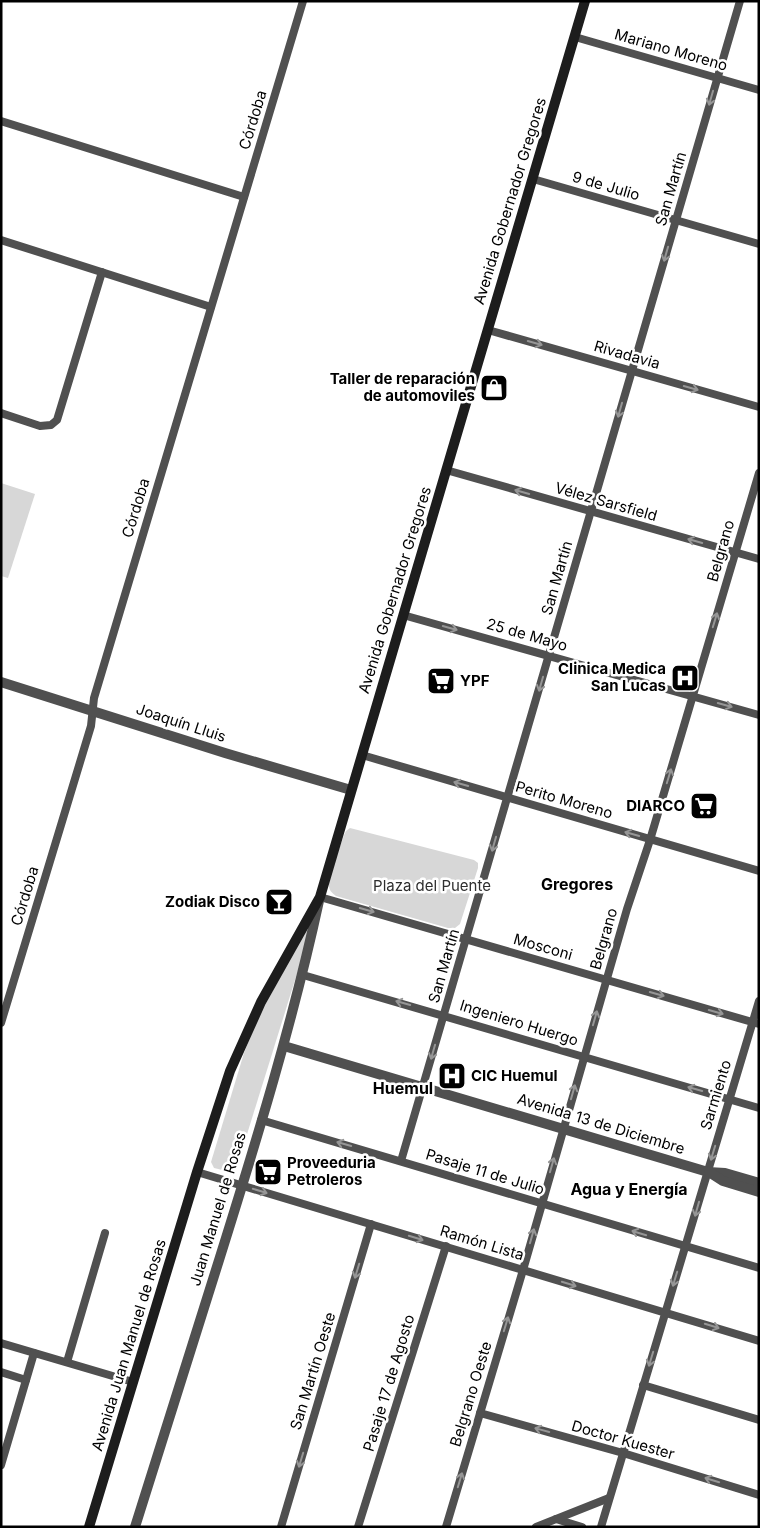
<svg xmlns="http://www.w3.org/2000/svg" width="760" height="1528" font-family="Inter,sans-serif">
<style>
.green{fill:#d7d7d7}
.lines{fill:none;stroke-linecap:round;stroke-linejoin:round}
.minor{stroke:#505050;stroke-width:8}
.tertiary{stroke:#505050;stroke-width:10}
.secondary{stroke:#1d1d1d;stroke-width:10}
.oneway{stroke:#969696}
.labels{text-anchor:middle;stroke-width:5;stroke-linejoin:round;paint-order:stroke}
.street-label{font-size:15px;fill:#000;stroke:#fff}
.poi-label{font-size:15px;font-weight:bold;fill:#000;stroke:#fff;text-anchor:end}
.park-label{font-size:15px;fill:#2e2e2e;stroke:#fff}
.neighbourhood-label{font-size:16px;font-weight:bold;fill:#000;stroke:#fff}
</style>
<rect width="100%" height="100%" fill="#fff"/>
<!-- green -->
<g class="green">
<polygon points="1,483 35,494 8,578 1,576"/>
<path d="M 350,828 L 474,860 L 478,863 L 478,868 L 460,924 L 455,928 L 448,928 L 336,896 C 332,893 329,890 329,886 C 329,876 340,847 344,835 L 346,831 Z"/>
<path d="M 309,929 L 309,935 L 239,1160 C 232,1172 226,1171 214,1168 L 211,1162 L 244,1053 L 258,1018 L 305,931 Z"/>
</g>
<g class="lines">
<!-- minor -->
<g class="minor">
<polyline points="575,37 759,90"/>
<polyline points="1,121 244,197"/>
<polyline points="533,179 759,244"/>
<polyline points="1,240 211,307"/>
<polyline points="488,330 759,407"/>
<polyline points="1,413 40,426 51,425 57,420 102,272"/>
<polyline points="446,470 759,559"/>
<polyline points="403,615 759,715"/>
<polyline points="362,755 759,871"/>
<polyline points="320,897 759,1024"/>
<polyline points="303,975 759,1108"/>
<polyline points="1,1023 91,726 94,698 303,1"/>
<polyline points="261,1120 759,1268"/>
<polyline points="401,1161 740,1"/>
<polyline points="197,1172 759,1341"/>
<polyline points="1,1343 133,1382"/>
<polyline points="67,1362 105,1233"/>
<polyline points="1,1372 26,1380"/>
<polyline points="643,1385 759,1420"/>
<polyline points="480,1413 623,1453 759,1495"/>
<polyline points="1,1465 34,1353"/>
<polyline points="556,1519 582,1527"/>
<polyline points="281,1527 371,1224"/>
<polyline points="358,1527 446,1246"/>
<polyline points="446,1527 523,1270 627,909 650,840 759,473"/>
<polyline points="536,1527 609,1498"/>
<polyline points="601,1527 759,1001"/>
</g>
<!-- tertiary -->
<g class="tertiary">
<polyline points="1,682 225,753 351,790"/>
<polyline points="284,1046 708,1172 725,1173 759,1183"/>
<polyline points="709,1172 723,1181 759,1192"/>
<path d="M 135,1527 C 163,1437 191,1347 220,1257 C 257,1139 293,1021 319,901"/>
</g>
<!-- secondary -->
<polyline class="secondary" points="89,1527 197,1172 230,1071 261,1002 320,897 585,1"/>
</g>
<!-- one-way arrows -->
<defs><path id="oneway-shaft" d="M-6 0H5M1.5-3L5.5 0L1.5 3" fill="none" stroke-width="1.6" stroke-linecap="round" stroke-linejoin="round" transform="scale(1.25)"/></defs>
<g class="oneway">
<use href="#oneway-shaft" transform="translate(711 98) rotate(106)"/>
<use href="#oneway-shaft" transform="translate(666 254) rotate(106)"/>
<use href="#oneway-shaft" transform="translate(535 343) rotate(16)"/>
<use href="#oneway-shaft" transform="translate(691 388) rotate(16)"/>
<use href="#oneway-shaft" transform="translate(620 410) rotate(106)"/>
<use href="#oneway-shaft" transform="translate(522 492) rotate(-164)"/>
<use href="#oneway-shaft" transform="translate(695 541) rotate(-164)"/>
<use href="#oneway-shaft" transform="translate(715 620) rotate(-73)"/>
<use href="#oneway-shaft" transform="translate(450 628) rotate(16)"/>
<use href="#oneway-shaft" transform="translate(541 684) rotate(106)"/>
<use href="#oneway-shaft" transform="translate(725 705) rotate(16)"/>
<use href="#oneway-shaft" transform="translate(669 776) rotate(-73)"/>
<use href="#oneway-shaft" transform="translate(461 784) rotate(-164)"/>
<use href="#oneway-shaft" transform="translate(632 834) rotate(-164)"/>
<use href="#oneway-shaft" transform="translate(494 844) rotate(106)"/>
<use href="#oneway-shaft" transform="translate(367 910) rotate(16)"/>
<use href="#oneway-shaft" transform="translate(657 994) rotate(16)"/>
<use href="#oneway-shaft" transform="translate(403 1003) rotate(-164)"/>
<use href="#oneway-shaft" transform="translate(716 1012) rotate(16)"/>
<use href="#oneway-shaft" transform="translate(595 1018) rotate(-74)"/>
<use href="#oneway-shaft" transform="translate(433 1052) rotate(106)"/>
<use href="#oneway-shaft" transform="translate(695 1089) rotate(-164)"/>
<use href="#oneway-shaft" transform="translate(573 1092) rotate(-74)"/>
<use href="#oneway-shaft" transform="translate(344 1144) rotate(-164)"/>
<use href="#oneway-shaft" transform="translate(713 1153) rotate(107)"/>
<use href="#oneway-shaft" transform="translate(552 1165) rotate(-74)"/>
<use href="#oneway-shaft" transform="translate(260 1191) rotate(17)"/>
<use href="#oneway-shaft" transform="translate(697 1209) rotate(106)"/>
<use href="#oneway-shaft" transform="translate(639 1233) rotate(-163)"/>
<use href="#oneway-shaft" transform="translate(532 1236) rotate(-74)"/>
<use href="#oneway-shaft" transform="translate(416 1238) rotate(17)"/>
<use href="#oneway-shaft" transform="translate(357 1271) rotate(107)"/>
<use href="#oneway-shaft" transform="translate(675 1279) rotate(107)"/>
<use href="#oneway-shaft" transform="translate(569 1284) rotate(17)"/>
<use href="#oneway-shaft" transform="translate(506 1324) rotate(-73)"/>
<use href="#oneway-shaft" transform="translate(712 1326) rotate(17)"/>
<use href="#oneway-shaft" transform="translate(651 1359) rotate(107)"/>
<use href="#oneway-shaft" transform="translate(542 1430) rotate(-165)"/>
<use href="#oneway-shaft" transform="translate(301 1460) rotate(107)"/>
<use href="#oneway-shaft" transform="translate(460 1480) rotate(-73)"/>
<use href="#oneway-shaft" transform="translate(712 1480) rotate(-163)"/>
</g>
<!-- icons -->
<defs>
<symbol id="shop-square" viewBox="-11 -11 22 22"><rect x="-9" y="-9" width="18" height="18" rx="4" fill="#000" stroke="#fff"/><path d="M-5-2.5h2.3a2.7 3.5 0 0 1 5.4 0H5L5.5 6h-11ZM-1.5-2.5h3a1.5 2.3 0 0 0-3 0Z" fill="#fff"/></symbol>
<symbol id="hospital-square" viewBox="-11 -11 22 22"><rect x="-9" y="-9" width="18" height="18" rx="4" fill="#000" stroke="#fff"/><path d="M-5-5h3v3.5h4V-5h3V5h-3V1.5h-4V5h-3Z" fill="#fff"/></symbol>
<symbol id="supermarket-square" viewBox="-11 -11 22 22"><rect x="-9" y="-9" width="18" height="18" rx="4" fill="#000" stroke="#fff"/><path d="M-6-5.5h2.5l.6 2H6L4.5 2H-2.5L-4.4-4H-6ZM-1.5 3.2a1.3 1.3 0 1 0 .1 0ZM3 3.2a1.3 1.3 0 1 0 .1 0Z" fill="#fff"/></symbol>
<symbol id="bar-square" viewBox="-11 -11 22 22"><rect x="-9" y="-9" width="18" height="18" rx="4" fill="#000" stroke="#fff"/><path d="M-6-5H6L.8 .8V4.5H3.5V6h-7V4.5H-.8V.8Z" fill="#fff"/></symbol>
</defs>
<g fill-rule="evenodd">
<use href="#shop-square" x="478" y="372" width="32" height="32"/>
<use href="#hospital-square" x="669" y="662" width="32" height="32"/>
<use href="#supermarket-square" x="425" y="665" width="32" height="32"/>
<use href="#supermarket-square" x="688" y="790" width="32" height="32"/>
<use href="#bar-square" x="263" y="886" width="32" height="32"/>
<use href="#hospital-square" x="436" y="1060" width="32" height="32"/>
<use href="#supermarket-square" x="252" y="1156" width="32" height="32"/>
</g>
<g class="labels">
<!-- street labels -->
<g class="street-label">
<text transform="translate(671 50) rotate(16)" y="5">Mariano Moreno</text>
<text transform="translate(253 120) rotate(-73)" y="5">Córdoba</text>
<text transform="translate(606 186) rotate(16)" y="5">9 de Julio</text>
<text transform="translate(671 189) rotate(-74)" y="5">San Martín</text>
<text transform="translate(510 201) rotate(-73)" y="5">Avenida Gobernador Gregores</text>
<text transform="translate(627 355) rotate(16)" y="5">Rivadavia</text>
<text transform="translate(606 502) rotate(16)" y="5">Vélez Sarsfield</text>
<text transform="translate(136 508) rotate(-73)" y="5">Córdoba</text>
<text transform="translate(721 551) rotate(-74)" y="5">Belgrano</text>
<text transform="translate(557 578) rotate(-74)" y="5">San Martín</text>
<text transform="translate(395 590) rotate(-73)" y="5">Avenida Gobernador Gregores</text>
<text transform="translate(527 635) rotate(16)" y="5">25 de Mayo</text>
<text transform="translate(181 723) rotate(18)" y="5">Joaquín Lluis</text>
<text transform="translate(564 800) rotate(16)" y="5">Perito Moreno</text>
<text transform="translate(25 896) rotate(-73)" y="5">Córdoba</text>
<text transform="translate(604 939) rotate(-74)" y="5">Belgrano</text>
<text transform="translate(543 947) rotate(16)" y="5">Mosconi</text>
<text transform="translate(444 966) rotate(-74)" y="5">San Martín</text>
<text transform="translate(519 1023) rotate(17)" y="5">Ingeniero Huergo</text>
<text transform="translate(716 1095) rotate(-73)" y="5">Sarmiento</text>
<text transform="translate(601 1124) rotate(17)" y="5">Avenida 13 de Diciembre</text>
<text transform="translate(485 1172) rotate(17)" y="5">Pasaje 11 de Julio</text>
<text transform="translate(218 1209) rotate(-73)" y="5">Juan Manuel de Rosas</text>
<text transform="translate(482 1243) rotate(17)" y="5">Ramón Lista</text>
<text transform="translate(129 1345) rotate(-73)" y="5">Avenida Juan Manuel de Rosas</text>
<text transform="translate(313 1371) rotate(-73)" y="5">San Martín Oeste</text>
<text transform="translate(389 1383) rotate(-73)" y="5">Pasaje 17 de Agosto</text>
<text transform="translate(471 1394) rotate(-73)" y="5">Belgrano Oeste</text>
<text transform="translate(623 1440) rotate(16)" y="5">Doctor Kuester</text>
</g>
<!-- poi labels -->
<g class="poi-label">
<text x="475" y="384">Taller de reparación<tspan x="475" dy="17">de automoviles</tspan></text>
<text x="666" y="674">Clinica Medica<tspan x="666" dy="17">San Lucas</tspan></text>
<text x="460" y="686" text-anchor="start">YPF</text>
<text x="685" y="811">DIARCO</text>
<text x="260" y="907">Zodiak Disco</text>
<text x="471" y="1081" text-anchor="start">CIC Huemul</text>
<text x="287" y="1168" text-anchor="start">Proveeduria<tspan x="287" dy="17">Petroleros</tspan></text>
</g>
<!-- park labels -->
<g class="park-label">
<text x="432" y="891">Plaza del Puente</text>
</g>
<!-- neighbourhood labels -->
<g class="neighbourhood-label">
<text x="577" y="890">Gregores</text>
<text x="403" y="1094">Huemul</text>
<text x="629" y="1195">Agua y Energía</text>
</g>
</g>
<!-- border -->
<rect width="760" height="1528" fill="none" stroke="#000000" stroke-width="5"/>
</svg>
